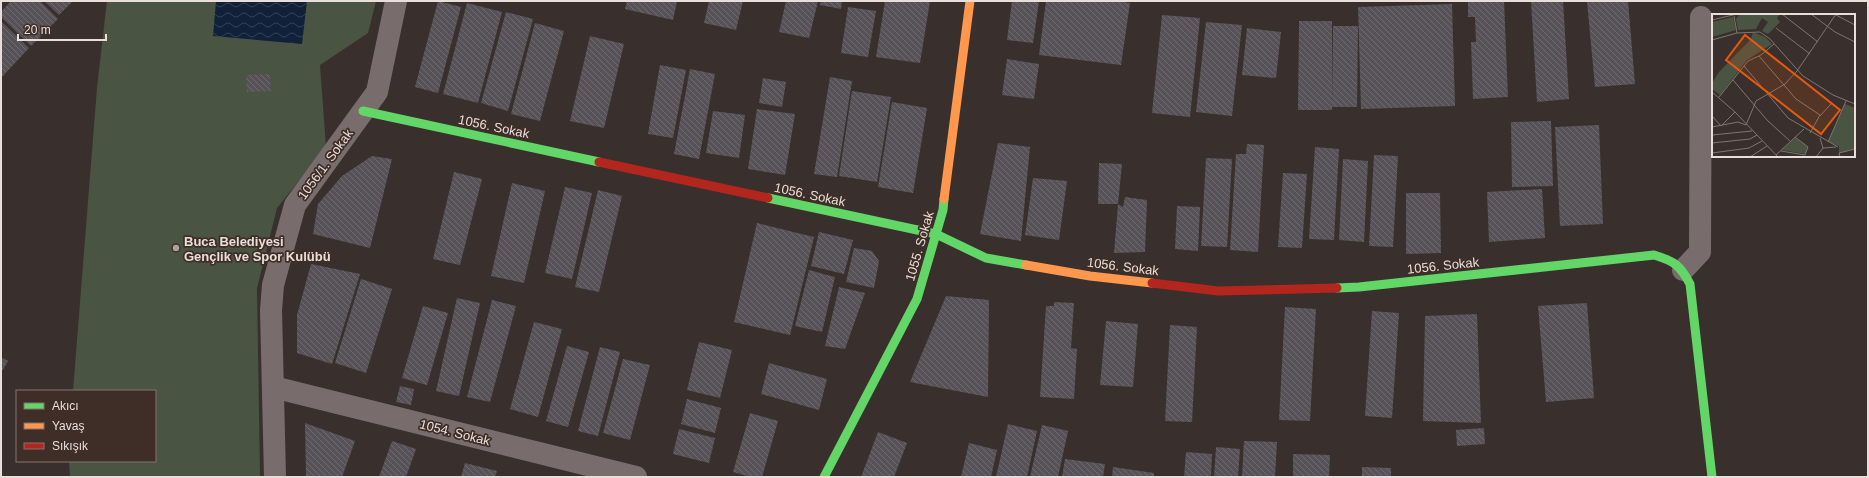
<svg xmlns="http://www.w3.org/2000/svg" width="1869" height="478" font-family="Arial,sans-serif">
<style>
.pitch{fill:#495443}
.water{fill:url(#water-waves)}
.building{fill:url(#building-back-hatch)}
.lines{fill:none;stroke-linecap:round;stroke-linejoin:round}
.street{stroke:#796c6d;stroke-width:22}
.fast{stroke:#63d668;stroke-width:9}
.slow{stroke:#ff974d;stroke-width:9}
.jam{stroke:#b3261e;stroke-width:9}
.poi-dot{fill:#aba19d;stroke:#3f2e27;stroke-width:1.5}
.labels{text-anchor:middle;stroke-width:3.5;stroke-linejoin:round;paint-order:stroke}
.street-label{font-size:13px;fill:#e9deda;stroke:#3f2e27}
.poi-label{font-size:13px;font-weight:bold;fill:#e9deda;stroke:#3f2e27;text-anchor:start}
.inset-road{fill:none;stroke:#7f7672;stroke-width:1}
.view{fill:#e8590c;fill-opacity:0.15;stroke:#e8590c;stroke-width:2}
.inset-edge{fill:none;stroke:#e9deda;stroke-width:2}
</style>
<defs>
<pattern id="water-waves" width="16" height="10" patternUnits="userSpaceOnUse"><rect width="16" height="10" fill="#10213a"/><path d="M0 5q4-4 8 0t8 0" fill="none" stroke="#334156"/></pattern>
<pattern id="building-back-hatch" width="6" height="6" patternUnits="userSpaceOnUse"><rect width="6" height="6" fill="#565257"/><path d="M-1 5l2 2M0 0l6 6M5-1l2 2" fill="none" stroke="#6e6a6f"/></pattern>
</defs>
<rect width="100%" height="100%" fill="#39302d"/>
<!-- pitch -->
<polygon class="pitch" points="107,1 376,1 368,33 320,65 326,147 277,208 257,288 260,477 70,477 69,461 155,461 155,391 73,391 97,88"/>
<!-- water -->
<polygon class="water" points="216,1 307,1 302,44 213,36"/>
<!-- building -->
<g class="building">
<polygon points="11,1 40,1 58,19 31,46 1,17 1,12"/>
<polygon points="44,1 73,1 59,15"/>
<polygon points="438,1 461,7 438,93 415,87"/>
<polygon points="627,1 677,1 673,20 625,9"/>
<polygon points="709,1 743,1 736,30 704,23"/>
<polygon points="786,1 818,1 809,38 779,32"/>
<polygon points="821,1 842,1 841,9 820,5"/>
<polygon points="885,1 930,1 920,63 876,57"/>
<polygon points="1012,1 1039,1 1033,43 1007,40"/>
<polygon points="1046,1 1115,1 1130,3 1121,65 1039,55"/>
<polygon points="1468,1 1504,1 1508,97 1473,99 1471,42 1476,42 1475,17 1468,17"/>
<polygon points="1531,1 1563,1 1569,99 1537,102"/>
<polygon points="1587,1 1628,1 1635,84 1595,87"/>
<polygon points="467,3 502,12 478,103 443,94"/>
<polygon points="1452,4 1455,106 1361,109 1358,7"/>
<polygon points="848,7 876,11 868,57 841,53"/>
<polygon points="506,12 533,19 508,111 481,103"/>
<polygon points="1162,15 1200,18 1190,117 1152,113"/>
<polygon points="1,21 29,48 1,78"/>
<polygon points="1299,21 1332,21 1332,110 1298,110"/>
<polygon points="1206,22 1242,25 1232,116 1196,112"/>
<polygon points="535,23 564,31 540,121 511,114"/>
<polygon points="1333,26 1358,26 1357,107 1332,107"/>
<polygon points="1247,28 1281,32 1276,78 1242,75"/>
<polygon points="590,36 624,44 604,128 570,121"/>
<polygon points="1007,59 1039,64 1034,99 1002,95"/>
<polygon points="660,65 686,70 673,138 648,134"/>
<polygon points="690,69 715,74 699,159 674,154"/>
<polygon points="270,74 271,91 247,92 246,75"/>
<polygon points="830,77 852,81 837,177 814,174"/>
<polygon points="763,78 786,82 782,107 759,103"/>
<polygon points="852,91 891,97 877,182 839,176"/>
<polygon points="892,102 927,108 913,193 878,187"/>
<polygon points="757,109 795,114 785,175 748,169"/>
<polygon points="713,111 745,115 739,158 706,153"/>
<polygon points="1551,121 1553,186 1512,187 1511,122"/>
<polygon points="1599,125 1603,224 1560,226 1555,127"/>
<polygon points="998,143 1030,147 1021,241 980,234"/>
<polygon points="1247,144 1264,145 1258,252 1230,250 1236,154 1246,154"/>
<polygon points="1315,147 1339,149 1334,240 1309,239"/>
<polygon points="1374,155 1398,156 1393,247 1369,246"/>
<polygon points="372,156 392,159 370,248 313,234 318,204 342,176"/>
<polygon points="1206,158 1232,159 1227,247 1201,246"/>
<polygon points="1343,159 1368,161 1364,242 1339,240"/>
<polygon points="1099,163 1122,164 1118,204 1123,207 1125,197 1147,200 1145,252 1114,253 1118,204 1098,204"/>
<polygon points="454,172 482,179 460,265 433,259"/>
<polygon points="1283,173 1307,174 1302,248 1278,247"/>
<polygon points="1033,178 1067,181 1059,240 1025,235"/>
<polygon points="512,183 545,191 524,283 491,276"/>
<polygon points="565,187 592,193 572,279 545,273"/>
<polygon points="1542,189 1545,238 1489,242 1487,192"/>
<polygon points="598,190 622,196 599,292 575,287"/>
<polygon points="1406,193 1440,193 1441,253 1406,254"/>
<polygon points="1177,206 1200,207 1198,251 1175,249"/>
<polygon points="757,223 814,237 790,335 734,322"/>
<polygon points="819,232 853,240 844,274 811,266"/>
<polygon points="854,248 872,251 879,261 874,288 846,282"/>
<polygon points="311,264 360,274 332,364 297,353 297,315"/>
<polygon points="809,270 835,277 822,332 795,326"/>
<polygon points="361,279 392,289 366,373 335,363"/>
<polygon points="839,287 865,293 845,349 825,346"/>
<polygon points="946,296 989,300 988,397 910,382"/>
<polygon points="457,298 480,303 459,396 436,391"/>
<polygon points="492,300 516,306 490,402 467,397"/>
<polygon points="1054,302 1074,303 1071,348 1077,349 1074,399 1040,397 1046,306 1054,306"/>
<polygon points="1587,303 1594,398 1546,402 1538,306"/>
<polygon points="423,306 448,313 427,385 402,378"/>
<polygon points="1285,307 1316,309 1310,421 1279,420"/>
<polygon points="1372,311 1399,313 1392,418 1365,416"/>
<polygon points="1477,314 1481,423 1423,421 1425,316"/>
<polygon points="1106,321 1138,324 1133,387 1100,385"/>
<polygon points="534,322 562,329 538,417 510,409"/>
<polygon points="1170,325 1197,327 1192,422 1165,421"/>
<polygon points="699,342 732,350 720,398 687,390"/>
<polygon points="567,346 589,352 568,427 546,421"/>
<polygon points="600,347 620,352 598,436 578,431"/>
<polygon points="1,357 8,361 1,373"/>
<polygon points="623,359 650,365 630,440 603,433"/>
<polygon points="769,363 827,379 819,410 761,394"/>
<polygon points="400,386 414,389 411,405 396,402"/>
<polygon points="687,399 721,408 715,433 681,424"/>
<polygon points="750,413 778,421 762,477 751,477 733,472"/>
<polygon points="305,423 355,441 342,477 306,477"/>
<polygon points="1008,424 1037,431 1027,477 996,477"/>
<polygon points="1042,425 1068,431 1058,477 1030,477"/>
<polygon points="1484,428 1485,444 1457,446 1456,430"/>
<polygon points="679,429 715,438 709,463 673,454"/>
<polygon points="878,432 907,443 894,477 861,477"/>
<polygon points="392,441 416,449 406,477 379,477"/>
<polygon points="1244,441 1277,442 1275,477 1242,477"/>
<polygon points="969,443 997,450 991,477 961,477"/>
<polygon points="1216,447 1240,449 1238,477 1214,477"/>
<polygon points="1186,452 1212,454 1211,477 1184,477"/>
<polygon points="1293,454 1330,455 1329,477 1293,477"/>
<polygon points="1065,459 1105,464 1103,477 1062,477"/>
<polygon points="465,463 497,471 495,477 461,477"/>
<polygon points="1113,467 1154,473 1154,477 1112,477"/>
<polygon points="1362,467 1391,468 1391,477 1362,477"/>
</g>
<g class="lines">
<!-- street -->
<g class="street">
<polyline points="1683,270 1700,252 1701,17"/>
<polyline points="273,387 636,477"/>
<polyline points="275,477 271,310 273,285 295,205 377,92 396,1"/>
</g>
<!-- fast -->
<g class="fast">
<polyline points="363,111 599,162"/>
<polyline points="768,198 936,234 986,258 1026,265"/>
<path d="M 1337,288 L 1359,287 L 1654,255 C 1674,261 1680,265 1690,284 L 1712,477"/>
<polyline points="824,477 917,299 943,210 944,199"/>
</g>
<!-- slow -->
<g class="slow">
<polyline points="944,199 970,1"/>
<polyline points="1026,265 1090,276 1152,283"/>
</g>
<!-- jam -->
<g class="jam">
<polyline points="599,162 768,198"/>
<polyline points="1152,283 1218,291 1337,288"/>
</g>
</g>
<!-- markers -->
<circle class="poi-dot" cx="176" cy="248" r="4"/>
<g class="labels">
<!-- street labels -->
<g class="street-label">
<text transform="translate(494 126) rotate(12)" y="5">1056. Sokak</text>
<text transform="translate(325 164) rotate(-54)" y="5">1056/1. Sokak</text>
<text transform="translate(810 194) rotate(12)" y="5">1056. Sokak</text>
<text transform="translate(919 246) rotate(-74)" y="5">1055. Sokak</text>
<text transform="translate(1443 265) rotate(-6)" y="5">1056. Sokak</text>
<text transform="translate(1123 266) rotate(7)" y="5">1056. Sokak</text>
<text transform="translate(455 432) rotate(14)" y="5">1054. Sokak</text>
</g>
<!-- poi labels -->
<g class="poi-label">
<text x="184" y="246">Buca Belediyesi<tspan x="184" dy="15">Gençlik ve Spor Kulübü</tspan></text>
</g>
</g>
<!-- overview -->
<g transform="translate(1712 14)">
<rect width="143" height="143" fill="#39302d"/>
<path d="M 28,0 L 68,0 L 65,4 L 68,8 L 56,20 L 50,17 L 56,8 L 50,4 L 44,15 L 26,16 L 24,5 ZM 21,3 L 24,16 L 0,23 L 0,8 ZM 133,90 L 143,94 L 143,135 L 127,139 L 127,132 L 116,128 Z" fill="#495443"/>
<path d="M 83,124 L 96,133 L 93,140 L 70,136 Z" fill="#495443"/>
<path d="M 41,18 L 53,23 L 60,30 L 35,46 L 8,81 L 0,75 L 0,69 L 7,58 L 39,25 Z" fill="#495443"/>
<path class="inset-road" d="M 70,0 L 106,28M 99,0 L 123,18 L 143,28M 124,1 L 143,11M 22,2 L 25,19M 0,6 L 25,0M 64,14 L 98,40M 0,26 L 25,19 L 48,18 L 58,25 L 91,62 L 121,81 L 143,90M 47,42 L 84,85 L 108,101 L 98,119M 32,52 L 76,104 L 126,133M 85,57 L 124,0M 21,66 L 55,106 L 79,128M 0,78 L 23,98 L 66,143M 7,83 L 36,47 L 49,41 L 62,30M 0,102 L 9,112M 108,102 L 119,90M 9,112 L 23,98M 0,113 L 26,108 L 34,111 L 44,87 L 73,70 L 85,57M 0,121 L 40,117M 116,128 L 134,87M 0,129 L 38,125 L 45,121M 111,134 L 124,133M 69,137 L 93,141 L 96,133 L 83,123M 0,139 L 37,134 L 50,127M 64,141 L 92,115M 38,143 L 55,132M 104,143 L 111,134 L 108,124M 128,143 L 127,139 L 143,135"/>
<path class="view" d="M 33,21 L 128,96 L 109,120 L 14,46 Z"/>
<rect width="143" height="143" class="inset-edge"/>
</g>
<!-- border -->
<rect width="1869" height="478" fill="none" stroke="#e9deda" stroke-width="4"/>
<!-- legend -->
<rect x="16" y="390" width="140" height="72" fill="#3f2e27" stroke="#83746f"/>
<rect x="24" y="403" width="20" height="6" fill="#63d668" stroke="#83746f"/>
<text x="52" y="410" font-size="12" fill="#e9deda">Akıcı</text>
<rect x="24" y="423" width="20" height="6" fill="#ff974d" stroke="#83746f"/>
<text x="52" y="430" font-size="12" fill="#e9deda">Yavaş</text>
<rect x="24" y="443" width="20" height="6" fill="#b3261e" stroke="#83746f"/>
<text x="52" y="450" font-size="12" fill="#e9deda">Sıkışık</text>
<!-- scale -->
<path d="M18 34v6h88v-6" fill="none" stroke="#e9deda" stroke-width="2"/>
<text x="24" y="34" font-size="12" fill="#e9deda" stroke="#3f2e27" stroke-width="3" paint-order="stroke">20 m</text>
</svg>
